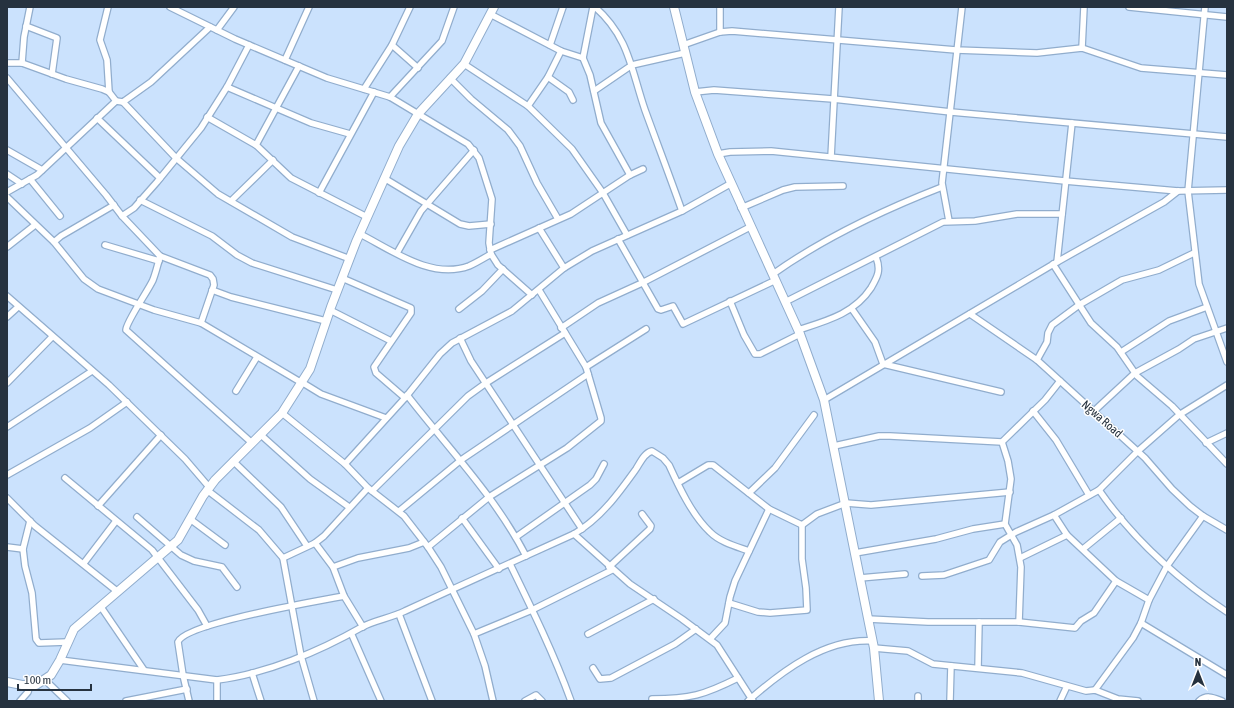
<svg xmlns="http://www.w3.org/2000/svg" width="1234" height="708" font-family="'Asap Condensed',sans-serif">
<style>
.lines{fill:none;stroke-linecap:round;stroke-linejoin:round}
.street-casing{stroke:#91adcd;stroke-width:8}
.secondary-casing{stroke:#91adcd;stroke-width:10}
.street{stroke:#fff;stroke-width:5.5}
.secondary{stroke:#fff;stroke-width:8}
.labels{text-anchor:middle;stroke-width:3;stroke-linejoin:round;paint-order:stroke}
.street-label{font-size:12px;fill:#26323f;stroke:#fff}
</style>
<rect width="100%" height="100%" fill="#cbe2fd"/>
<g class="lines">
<defs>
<g id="street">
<polyline points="108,7 100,40 107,60 109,92"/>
<polyline points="170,7 235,39 327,78 390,97 468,144 479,158 492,199 489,243 491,254 498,265 532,295"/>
<polyline points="593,7 583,58 590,75 601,123 630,175"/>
<path d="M 595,7 C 629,37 631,69 645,110 C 657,143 670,177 682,211"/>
<polyline points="720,7 720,32"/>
<polyline points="1129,7 1227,17"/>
<polyline points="1205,7 1188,191 1199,284 1227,362"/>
<polyline points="490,14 561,51 583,58"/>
<polyline points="26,26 57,38 52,74"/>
<polyline points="217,30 234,7"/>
<polyline points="392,45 418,68"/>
<polyline points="550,45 563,7"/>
<polyline points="683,45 720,32 732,31 956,50 1037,53 1082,48 1141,68 1227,75"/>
<polyline points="1082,48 1084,7"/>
<polyline points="285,60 309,7"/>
<polyline points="7,63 22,63 66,79 102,89 109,92 116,101"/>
<polyline points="22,63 24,37 30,7"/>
<polyline points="464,64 528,106 572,149 603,193 627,235"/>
<polyline points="548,77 569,92 573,100"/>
<polyline points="7,78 106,195 122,216 160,256 210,275 213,279 214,285 201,323 302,383"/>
<polyline points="450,78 471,99 508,130 520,146 537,183 558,219"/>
<polyline points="227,87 311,123 350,134"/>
<polyline points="364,89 392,45 410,7"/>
<polyline points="594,91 632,65 685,53"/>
<polyline points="695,92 714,90 833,99 951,112 1227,137"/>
<polyline points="390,97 442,41 454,7"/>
<polyline points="123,102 176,158 218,194 292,237 350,259"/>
<polyline points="528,106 548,77 561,51"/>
<polyline points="207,117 256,145 291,178 367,217"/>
<polyline points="97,118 160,178"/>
<polyline points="256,145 299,66"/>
<polyline points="7,150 42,170"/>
<polyline points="718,154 730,152 771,151 1065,181 1178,191 1227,190"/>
<polyline points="831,157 839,7"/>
<polyline points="7,174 22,184"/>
<polyline points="384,178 460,224 469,226 491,224"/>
<polyline points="30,179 60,216"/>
<polyline points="7,192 37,175 116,101 123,102 151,82 210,27"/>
<polyline points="319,193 374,92"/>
<polyline points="7,197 54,242 84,279 98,289 154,310 201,323"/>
<polyline points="140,200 212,236 237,255 252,263 337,290"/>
<polyline points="231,201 273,160"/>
<polyline points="741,208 783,190 795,187 843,186"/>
<polyline points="122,216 134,208 157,182 201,128 227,87 249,45"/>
<polyline points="949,221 942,183 962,7"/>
<polyline points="539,228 564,268"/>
<path d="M 360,234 C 392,250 431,280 469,266 C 476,263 484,258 491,254"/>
<polyline points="618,239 658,309 661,310 673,306 683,324 776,280"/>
<polyline points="54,242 61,236 114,205"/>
<polyline points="105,245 159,261"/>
<polyline points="7,247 35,225"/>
<polyline points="490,250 571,214 630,175 643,169"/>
<polyline points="397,253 421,211 474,150"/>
<path d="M 160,256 C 158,264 156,272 153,280 C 148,291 126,322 126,330 L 252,443"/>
<polyline points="1057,262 1072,123"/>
<polyline points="1053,264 1091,323 1117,347 1137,376 1172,406 1227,464"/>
<path d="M 773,274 C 825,237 883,210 942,187"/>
<polyline points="342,278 411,308 411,313 374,367 376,373 405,398"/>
<polyline points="212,290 231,297 326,321"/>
<polyline points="7,296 109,385 185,459 209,487"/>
<polyline points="730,301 744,335 755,354 760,354 800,334"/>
<polyline points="785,302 943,222 975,221 1017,214 1062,214"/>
<polyline points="459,309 482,291 503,269"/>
<polyline points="852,309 875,342 883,364 1001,392"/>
<polyline points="330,310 391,341"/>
<polyline points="970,314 1037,360 1145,458 1172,489 1190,506 1203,516 1227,530"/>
<polyline points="7,317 18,307"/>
<polyline points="561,328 598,303 642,283 750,227"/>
<path d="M 798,330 C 826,321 854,314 871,288 C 878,276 881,270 876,257"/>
<polyline points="460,338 471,361 582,529"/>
<polyline points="1121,352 1169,321 1207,307"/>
<polyline points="1037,360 1047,342 1048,333 1052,325 1079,305 1122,280 1159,270 1194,253"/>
<polyline points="586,367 646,329"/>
<polyline points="7,383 52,337"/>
<polyline points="303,383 321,394 386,418"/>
<polyline points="236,391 257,357"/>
<path d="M 407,395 C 448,448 495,496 526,556"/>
<polyline points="824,400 1057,262 1164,202 1178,191"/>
<polyline points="1033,411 1056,440 1089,495"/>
<polyline points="1093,412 1135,373 1179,349 1194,339 1227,328"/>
<polyline points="282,413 345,464 368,488 404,516 428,547 441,567 474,634 485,666 493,701"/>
<polyline points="7,427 92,371"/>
<polyline points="261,435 310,479 349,507"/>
<polyline points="1002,442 1008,461 1011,479 1005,524 1017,545 1021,567 1019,622"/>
<polyline points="1206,443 1227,433"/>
<polyline points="834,446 879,436 890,436 1002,442 1045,400 1060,381"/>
<polyline points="233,461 281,507 307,546"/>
<polyline points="345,464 405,398 440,354 452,343 512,311 564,268 592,251 682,211 730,184"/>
<polyline points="7,475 90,428 127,402"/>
<polyline points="65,478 152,550 198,610 207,626"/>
<polyline points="678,483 708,465 713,465 769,509 802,525 817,514 846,503 871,505 1010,492"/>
<polyline points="207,490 259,530 283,558 301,656 314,701"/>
<path d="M 1099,490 C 1133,539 1177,579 1227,612"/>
<polyline points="372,491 468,396 486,383 565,333"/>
<polyline points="749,493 775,468 814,415"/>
<polyline points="7,498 35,526 118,592"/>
<polyline points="98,506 161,435"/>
<polyline points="399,511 461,460 588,374"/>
<polyline points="1054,515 1067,535 1116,581 1149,600"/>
<polyline points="137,517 181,555 194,561 222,567 237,587"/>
<polyline points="462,518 499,569"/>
<polyline points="190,519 225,545"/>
<polyline points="30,521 23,549 25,566 32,593 36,639 39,643 67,642"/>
<polyline points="574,534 630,584 682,619 717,645 753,701"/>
<polyline points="516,537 590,485 596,479 604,464"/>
<polyline points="315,543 333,567 344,596 363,627"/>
<polyline points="7,547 23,549"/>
<polyline points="428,547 489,497 567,448 601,421 601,418 586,367 539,290"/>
<polyline points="1083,549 1121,518"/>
<polyline points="855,553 936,539 973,529 1005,524"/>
<polyline points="283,558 315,543 324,536 368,488"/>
<polyline points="1020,558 1067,535"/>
<polyline points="84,563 116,521"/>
<path d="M 510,564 C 532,609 554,654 571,701"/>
<polyline points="333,567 358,558 409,548 424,542"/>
<polyline points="609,567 650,529 651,526 642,514"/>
<polyline points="922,576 944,575 989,560 1000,542 1016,532 1054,515 1099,490 1138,451 1179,415 1227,385"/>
<polyline points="860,578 905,574"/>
<polyline points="729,603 758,612 770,613 807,610 806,588 802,559 802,525"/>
<polyline points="101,607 144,670"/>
<polyline points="399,614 432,701"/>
<polyline points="868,619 928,622 1019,622 1075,628 1081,621 1094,613 1116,581"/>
<polyline points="1141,623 1227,675"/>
<polyline points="474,634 532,610 612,570"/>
<polyline points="588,634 654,599"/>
<polyline points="352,635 381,701"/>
<polyline points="710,639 725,623 730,597 735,581 769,509"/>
<polyline points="874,648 908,651 933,664 1022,673 1086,691 1095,690 1118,699 1138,701"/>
<path d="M 60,660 L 217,680 C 266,674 320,651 362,627 C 375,620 391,618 405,611 C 461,585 517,560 574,534 C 601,518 618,494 636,469 C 640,463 644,453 652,451 L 663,458 L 669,465 C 679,487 692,515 710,532 C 720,542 735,546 749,551"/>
<polyline points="593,668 600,679 611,678 675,644 696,629"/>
<polyline points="978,668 979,622"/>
<polyline points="252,673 261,701"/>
<polyline points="45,680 67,701"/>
<polyline points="1095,690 1133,638 1141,623 1149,600 1167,566 1203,516"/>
<polyline points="918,696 918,701"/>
<path d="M 652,699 C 690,699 704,695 738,678"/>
<polyline points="20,701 28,692 30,685"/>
<polyline points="126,701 187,689"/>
<path d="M 189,701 L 183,675 L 178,642 C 185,623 319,601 344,596"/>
<polyline points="217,701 217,680"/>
<polyline points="525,701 536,695 542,701"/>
<path d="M 748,701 C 782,671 825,638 873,641"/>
<polyline points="950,701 951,666"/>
<polyline points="1060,701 1067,686"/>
<path d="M 1199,701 C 1207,694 1214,698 1222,701"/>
</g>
<g id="secondary">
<polyline points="674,7 695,92 718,154 800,334 824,400 874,648 879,701"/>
<polyline points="7,682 22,685 36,685 51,675 60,660 74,629 178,540 203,496 215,480 282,413 310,369 331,307 356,242 399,146 418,114 464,64 494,7"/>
</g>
</defs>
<!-- street casing -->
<use href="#street" class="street-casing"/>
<!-- secondary casing -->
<use href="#secondary" class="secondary-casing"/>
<!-- street -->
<use href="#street" class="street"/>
<!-- secondary -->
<use href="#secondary" class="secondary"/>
</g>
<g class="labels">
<!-- street labels -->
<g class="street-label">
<text transform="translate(1102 419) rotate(41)" y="4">Ngwa Road</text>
</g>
</g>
<!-- border -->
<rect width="1234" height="708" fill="none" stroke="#26323f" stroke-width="16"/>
<!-- north arrow -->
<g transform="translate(1198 672)" stroke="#ffffff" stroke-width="3" paint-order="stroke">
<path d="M0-3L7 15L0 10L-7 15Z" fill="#26323f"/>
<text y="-6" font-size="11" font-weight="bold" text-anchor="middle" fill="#26323f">N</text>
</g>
<!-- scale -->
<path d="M18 684v6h73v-6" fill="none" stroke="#26323f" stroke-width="2"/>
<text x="24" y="684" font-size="12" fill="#26323f" stroke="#ffffff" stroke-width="3" paint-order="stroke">100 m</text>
</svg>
